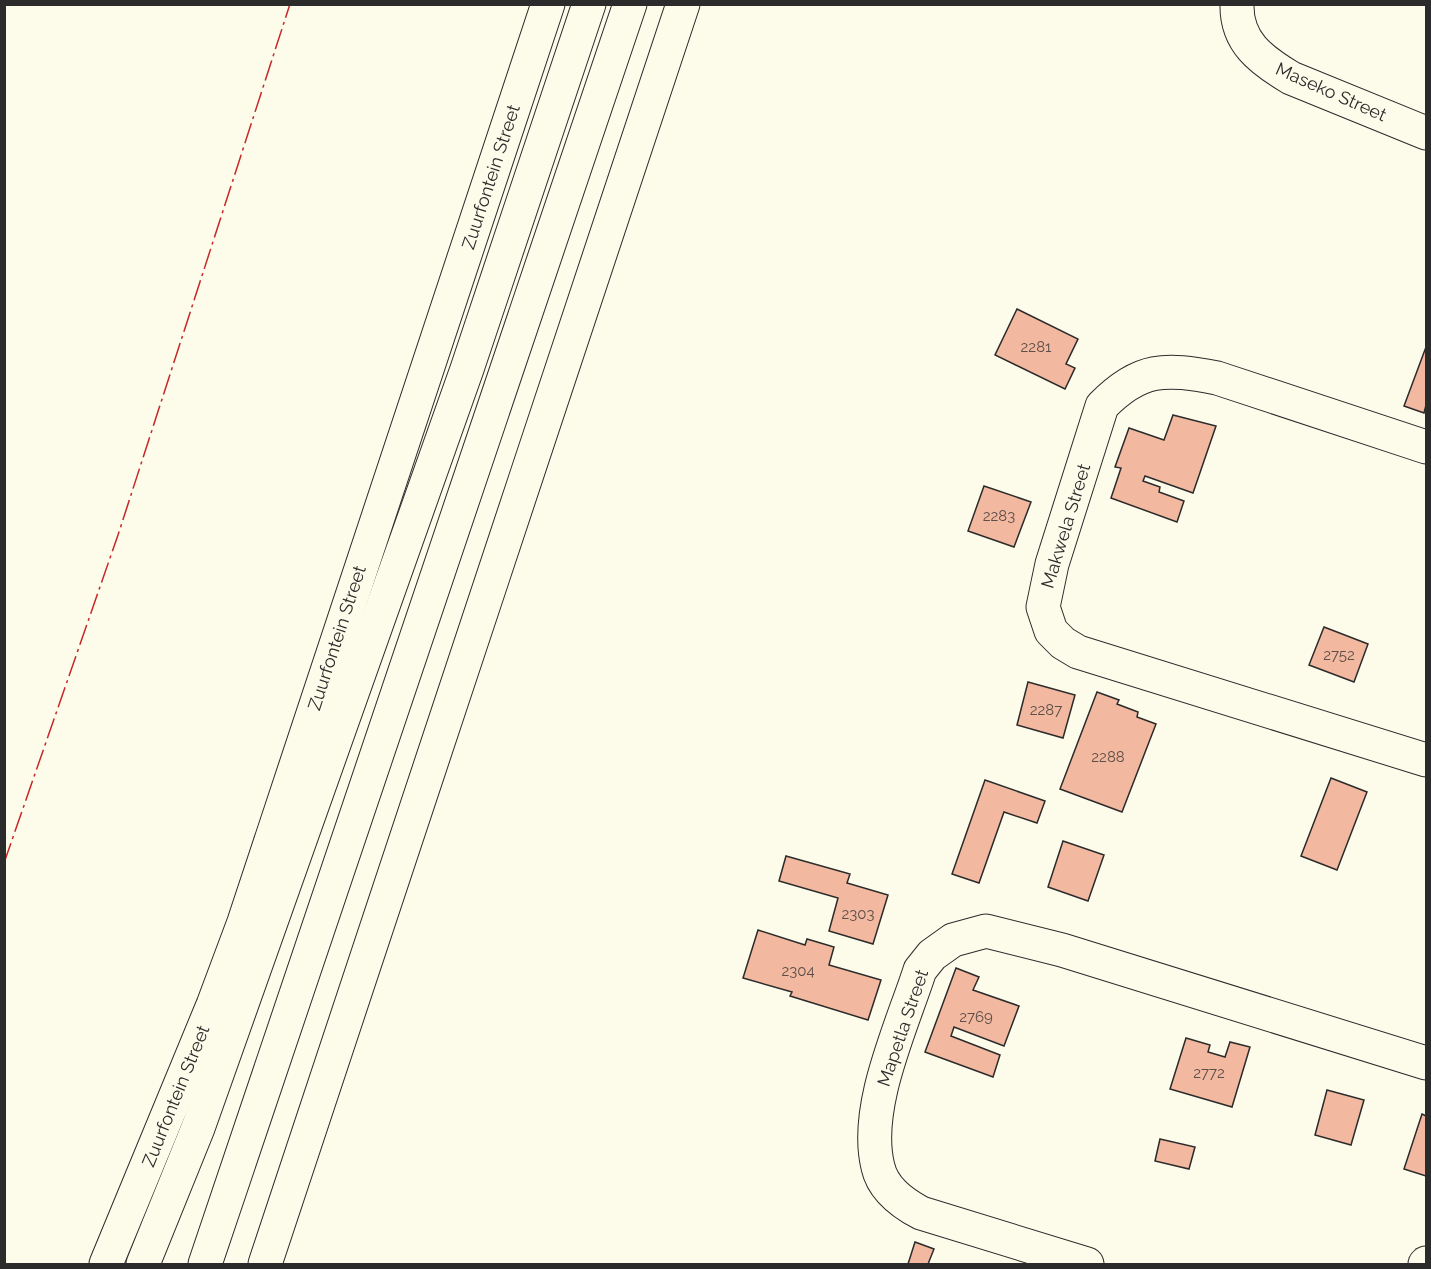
<svg xmlns="http://www.w3.org/2000/svg" width="1431" height="1269" font-family="Raleway,sans-serif">
<style>
.building{fill:#f2b8a0;stroke:#2b2b2b;stroke-width:1.5}
.lines{fill:none;stroke-linecap:round;stroke-linejoin:round}
.minor-casing{stroke:#2b2b2b;stroke-width:35}
.major-casing{stroke:#2b2b2b;stroke-width:35}
.minor{stroke:#fdfbea;stroke-width:33}
.major{stroke:#fdfbea;stroke-width:33}
.power{stroke:#c62828;stroke-width:1.5;stroke-dasharray:21 4.5 3 4.5;stroke-linecap:butt}
.labels{text-anchor:middle;stroke-width:4.5;stroke-linejoin:round;paint-order:stroke}
.number-label{font-size:15px;fill:#5d4e48}
.street-label{font-size:18px;fill:#2b2b2b;stroke:#fdfbea}
</style>
<rect width="100%" height="100%" fill="#fdfbea"/>
<!-- building -->
<g class="building">
<polygon points="1017,309 1078,339 1066,364 1075,368 1065,389 995,355"/>
<polygon points="1426,347 1426,405 1424,413 1404,406"/>
<polygon points="1173,415 1216,426 1193,493 1145,476 1143,481 1160,487 1159,492 1184,501 1177,522 1111,498 1121,468 1115,467 1129,428 1164,440"/>
<polygon points="984,486 1031,502 1014,547 968,531"/>
<polygon points="1324,627 1368,644 1354,682 1309,665"/>
<polygon points="1028,682 1075,695 1063,738 1017,725"/>
<polygon points="1097,692 1119,700 1117,704 1138,712 1137,717 1156,724 1122,812 1060,789"/>
<polygon points="1331,778 1367,792 1337,870 1301,856"/>
<polygon points="985,780 1045,801 1037,823 1004,812 979,883 952,874"/>
<polygon points="1063,841 1104,855 1088,901 1048,887"/>
<polygon points="786,856 850,874 847,883 888,895 873,944 829,931 838,898 779,881"/>
<polygon points="758,930 805,945 807,939 834,947 829,965 881,980 868,1020 790,996 792,992 743,978"/>
<polygon points="956,968 979,977 973,990 1019,1006 1004,1046 954,1027 951,1036 1000,1055 993,1077 925,1052"/>
<polygon points="1186,1038 1210,1045 1208,1052 1225,1057 1230,1042 1250,1047 1232,1107 1170,1089"/>
<polygon points="1327,1090 1364,1100 1351,1145 1315,1135"/>
<polygon points="1422,1114 1426,1116 1426,1176 1404,1169"/>
<polygon points="1160,1139 1195,1147 1189,1169 1155,1161"/>
<polygon points="915,1242 934,1249 928,1264 908,1264"/>
</g>
<g class="lines">
<defs>
<g id="minor">
<path d="M 1237,4 C 1236,42 1261,60 1291,78 L 1426,133"/>
<path d="M 1426,447 L 1217,378 C 1165,368 1140,367 1102,406 L 1052,564 L 1043,607 L 1051,631 L 1063,643 L 1078,652 L 1426,760"/>
<polyline points="143,1264 198,1128 467,369 589,4"/>
<polyline points="205,1264 630,4"/>
<path d="M 1087,1264 L 921,1213 C 902,1203 883,1189 878,1167 C 863,1108 902,1026 920,970 L 932,955 L 953,940 L 986,931 L 1062,950 L 1426,1063"/>
<polyline points="1425,1264 1426,1263"/>
</g>
<g id="major">
<polyline points="106,1264 213,1005 244,922 548,4"/>
<polyline points="265,1264 683,4"/>
</g>
</defs>
<!-- minor casing -->
<use href="#minor" class="minor-casing"/>
<!-- major casing -->
<use href="#major" class="major-casing"/>
<!-- minor -->
<use href="#minor" class="minor"/>
<!-- major -->
<use href="#major" class="major"/>
<!-- power -->
<polyline class="power" points="4,863 118,535 290,4"/>
</g>
<g class="labels">
<!-- number labels -->
<g class="number-label">
<text x="1036" y="352">2281</text>
<text x="999" y="521">2283</text>
<text x="1339" y="660">2752</text>
<text x="1046" y="715">2287</text>
<text x="1108" y="762">2288</text>
<text x="858" y="919">2303</text>
<text x="798" y="976">2304</text>
<text x="976" y="1022">2769</text>
<text x="1209" y="1078">2772</text>
</g>
<!-- street labels -->
<g class="street-label">
<text transform="translate(1331 92) rotate(24)" y="6">Maseko Street</text>
<text transform="translate(491 177) rotate(-72)" y="6">Zuurfontein Street</text>
<text transform="translate(1066 526) rotate(-73)" y="6">Makwela Street</text>
<text transform="translate(337 638) rotate(-72)" y="6">Zuurfontein Street</text>
<text transform="translate(903 1028) rotate(-71)" y="6">Mapetla Street</text>
<text transform="translate(176 1096) rotate(-68)" y="6">Zuurfontein Street</text>
</g>
</g>
<!-- border -->
<rect width="1431" height="1269" fill="none" stroke="#2b2b2b" stroke-width="12"/>
</svg>
